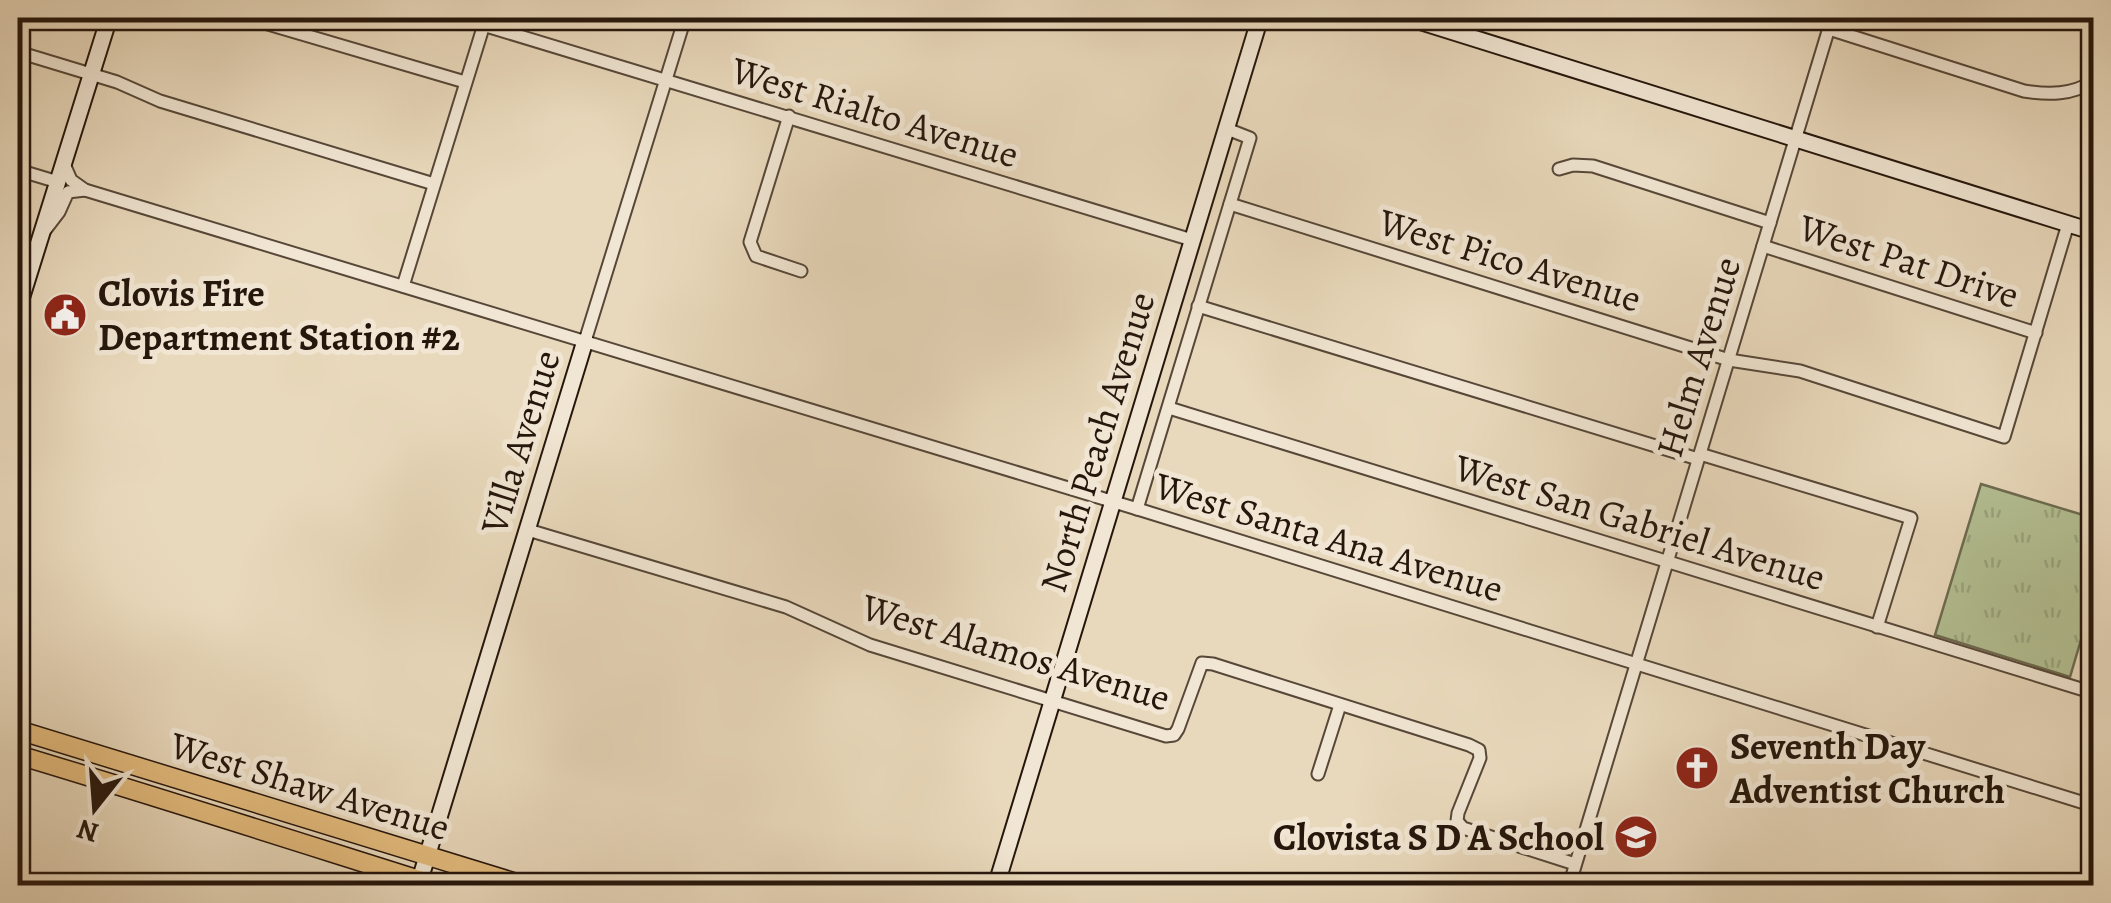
<svg xmlns="http://www.w3.org/2000/svg" width="2111" height="903" font-family="Alegreya,serif">
<style>
.park{fill:url(#park-tufts);stroke:#6c6b50;stroke-width:2.5}
.lines{fill:none;stroke-linecap:round;stroke-linejoin:round}
.street-casing{stroke:#564738;stroke-width:15}
.secondary-casing{stroke:#25160c;stroke-width:19}
.primary-casing{stroke:#25160c;stroke-width:21}
.street{stroke:#f1e6d3;stroke-width:11}
.secondary{stroke:#f1e6d3;stroke-width:15}
.primary{stroke:#e4bc7e;stroke-width:18}
.labels{text-anchor:middle;stroke-width:10;stroke-linejoin:round;paint-order:stroke}
.street-label{font-size:38px;fill:#25160c;stroke:#f1e6d3}
.poi-label{font-size:38px;font-weight:bold;fill:#25160c;stroke:#f1e6d3;text-anchor:start}
</style>
<defs>
<pattern id="park-tufts" width="24" height="20" patternUnits="userSpaceOnUse" patternTransform="scale(2.5)"><rect width="24" height="20" fill="#b3c093"/><path d="M3 7l-1-3M5 7V3M7 7l1-3M15 17l-1-3M17 17v-4M19 17l1-3" fill="none" stroke="#9aa47e"/></pattern>
</defs>
<rect width="100%" height="100%" fill="#e9d9bc"/>
<filter id="stains"><feTurbulence type="fractalNoise" baseFrequency=".002" numOctaves="4"/><feColorMatrix values="0 0 0 0 .2 0 0 0 0 .09 0 0 0 0 .02 0 0 0 .5 -.17"/></filter>
<radialGradient id="worn" r=".72"><stop offset=".6" stop-color="#630" stop-opacity="0"/><stop offset="1" stop-color="#630" stop-opacity=".3"/></radialGradient>
<!-- park -->
<polygon class="park" points="1981,484 2093,518 2093,599 2070,677 1935,635"/>
<g class="lines">
<defs>
<g id="street">
<polyline points="247,18 465,82"/>
<polyline points="483,25 1192,240"/>
<path d="M 1829,29 L 2024,91 C 2049,95 2072,95 2094,81"/>
<polyline points="18,52 117,82 160,101 434,184"/>
<polyline points="789,116 750,242 756,256 801,271"/>
<polyline points="64,164 71,180 85,190 1144,511 2094,806"/>
<polyline points="1559,169 1573,165 1593,166 1770,223"/>
<polyline points="18,170 58,182"/>
<polyline points="1230,204 1729,360 1800,371 2004,437 2068,224"/>
<polyline points="46,229 59,212 68,192 85,190"/>
<polyline points="1763,246 2036,333"/>
<polyline points="403,286 486,18"/>
<polyline points="1198,306 1698,459"/>
<polyline points="585,341 685,18"/>
<polyline points="1169,408 2094,693"/>
<polyline points="1700,454 1911,518 1877,627"/>
<polyline points="1137,509 1250,138 1227,129"/>
<polyline points="528,530 786,607 870,645 1166,736 1174,735 1178,729 1202,663 1213,664 1469,745 1479,750 1480,758 1458,813 1457,821 1463,828 1575,864"/>
<polyline points="1318,774 1340,705"/>
<polyline points="1569,886 1832,18"/>
</g>
<g id="secondary">
<polyline points="1409,18 2094,232"/>
<polyline points="18,309 109,18"/>
<polyline points="418,886 585,341"/>
<polyline points="996,886 1260,18"/>
</g>
<g id="primary">
<polyline points="18,730 526,886"/>
<path d="M 18,755 C 158,797 298,842 438,886"/>
</g>
</defs>
<!-- street casing -->
<use href="#street" class="street-casing"/>
<!-- secondary casing -->
<use href="#secondary" class="secondary-casing"/>
<!-- primary casing -->
<use href="#primary" class="primary-casing"/>
<!-- street -->
<use href="#street" class="street"/>
<!-- secondary -->
<use href="#secondary" class="secondary"/>
<!-- primary -->
<use href="#primary" class="primary"/>
</g>
<!-- icons -->
<defs>
<symbol id="civic-disc" viewBox="-11 -11 22 22"><circle r="9.5" fill="#8f2418" stroke="#f1e6d3"/><path d="M-.6-6.5H3V-4.5H.6V-3L4-1V1h2V6H-6V1h2V-1L-.6-3ZM-1.2 2.5V6h2.4V2.5Z" fill="#fff"/></symbol>
<symbol id="church-disc" viewBox="-11 -11 22 22"><circle r="9.5" fill="#8f2418" stroke="#f1e6d3"/><path d="M-1.2-6h2.4v3.5h3.3v2.4h-3.3V6h-2.4V-.1h-3.3v-2.4h3.3Z" fill="#fff"/></symbol>
<symbol id="school-disc" viewBox="-11 -11 22 22"><circle r="9.5" fill="#8f2418" stroke="#f1e6d3"/><path d="M0-5L7-2L0 1L-7-2ZM-4 1L0 2.5L4 1V4Q0 6-4 4Z" fill="#fff"/></symbol>
</defs>
<g fill-rule="evenodd">
<use href="#civic-disc" x="40" y="290" width="50" height="50"/>
<use href="#church-disc" x="1672" y="743" width="50" height="50"/>
<use href="#school-disc" x="1611" y="812" width="50" height="50"/>
</g>
<g class="labels">
<!-- street labels -->
<g class="street-label">
<text transform="translate(875 112) rotate(17)" y="13">West Rialto Avenue</text>
<text transform="translate(1510 260) rotate(17)" y="13">West Pico Avenue</text>
<text transform="translate(1909 261) rotate(18)" y="13">West Pat Drive</text>
<text transform="translate(1698 357) rotate(-73)" y="13">Helm Avenue</text>
<text transform="translate(520 442) rotate(-73)" y="13">Villa Avenue</text>
<text transform="translate(1097 442) rotate(-73)" y="13">North Peach Avenue</text>
<text transform="translate(1640 522) rotate(17)" y="13">West San Gabriel Avenue</text>
<text transform="translate(1329 537) rotate(17)" y="13">West Santa Ana Avenue</text>
<text transform="translate(1016 652) rotate(17)" y="13">West Alamos Avenue</text>
<text transform="translate(310 786) rotate(17)" y="13">West Shaw Avenue</text>
</g>
<!-- poi labels -->
<g class="poi-label">
<text x="98" y="306">Clovis Fire<tspan x="98" dy="44">Department Station #2</tspan></text>
<text x="1730" y="759">Seventh Day<tspan x="1730" dy="44">Adventist Church</tspan></text>
<text x="1604" y="850" text-anchor="end">Clovista S D A School</text>
</g>
</g>
<!-- margin -->
<rect width="2111" height="903" fill="none" stroke="#e9d9bc" stroke-width="60"/>
<rect x="20" y="20" width="2071" height="863" fill="none" stroke="#25160c" stroke-width="5"/>
<rect x="30" y="30" width="2051" height="843" fill="none" stroke="#25160c" stroke-width="2.5"/>
<!-- north arrow -->
<g transform="translate(95 808) rotate(197)" stroke="#f1e6d3" stroke-width="8" paint-order="stroke">
<path d="M0-8L18 38L0 25L-18 38Z" fill="#25160c"/>
<text y="-15" font-size="28" font-weight="bold" text-anchor="middle" fill="#25160c">N</text>
</g>
<rect width="100%" height="100%" filter="url(#stains)"/>
<rect width="100%" height="100%" fill="url(#worn)"/>
</svg>
